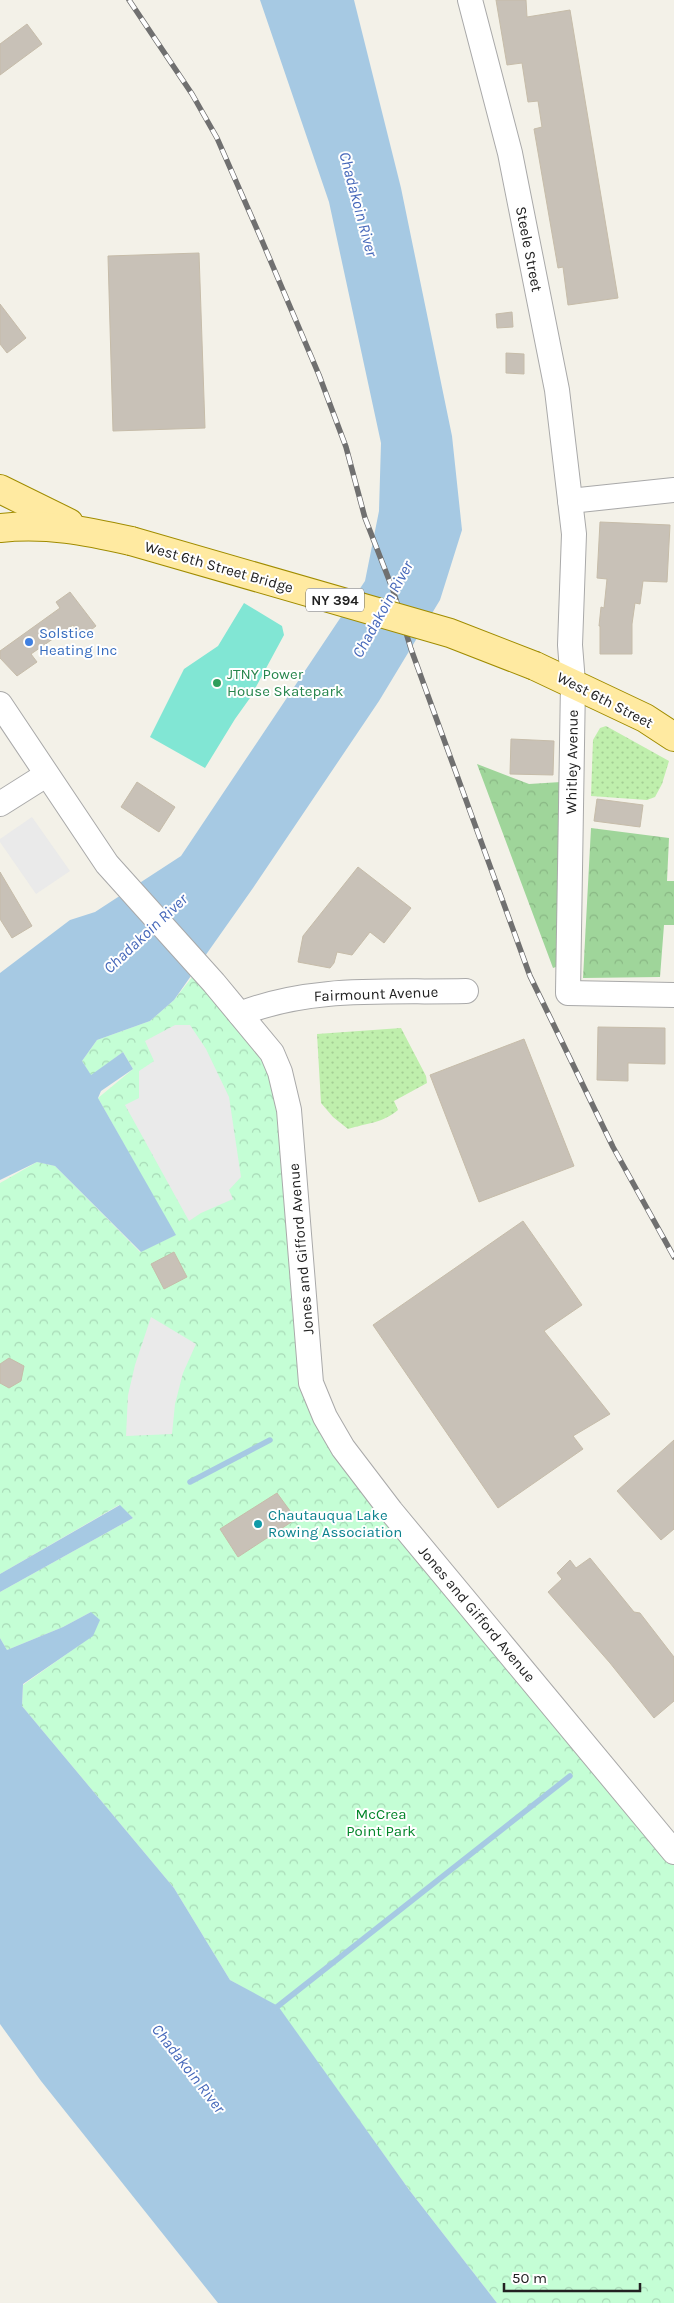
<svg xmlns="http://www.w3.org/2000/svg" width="674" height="2303" font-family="Karla,sans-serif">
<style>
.grass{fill:url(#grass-dots)}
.forest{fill:url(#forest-crowns)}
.park{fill:url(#park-crowns)}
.pitch{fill:#81e6d4}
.parking{fill:#eaeaea}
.water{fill:#a6c9e3}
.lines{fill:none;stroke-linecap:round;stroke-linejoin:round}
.stream{stroke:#a6c9e3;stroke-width:5.5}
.building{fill:#c8c1b7;stroke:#c6bca9}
.minor-casing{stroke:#a9a9a9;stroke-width:26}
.major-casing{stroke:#a08c00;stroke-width:30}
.minor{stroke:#fff;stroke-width:24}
.major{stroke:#ffeaa1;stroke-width:28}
.rail-casing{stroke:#707070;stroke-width:5.5}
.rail{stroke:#fff;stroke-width:4;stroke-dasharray:11;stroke-linecap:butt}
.major-bridge-casing{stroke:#a08c00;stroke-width:30;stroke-linecap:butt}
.major-bridge{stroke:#ffeaa1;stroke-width:28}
.shop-dot{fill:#3f7fe0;stroke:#fff;stroke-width:2}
.leisure-dot{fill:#2e9e5b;stroke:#fff;stroke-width:2}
.culture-dot{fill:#0f9aa8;stroke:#fff;stroke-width:2}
.labels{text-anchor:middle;stroke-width:4;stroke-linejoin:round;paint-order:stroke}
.shield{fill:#fff;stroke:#646464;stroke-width:1}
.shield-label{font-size:14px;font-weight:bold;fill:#222}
.street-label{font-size:15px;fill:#222;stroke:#fff}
.shop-label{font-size:15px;fill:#366cbe;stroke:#fff;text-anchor:start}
.leisure-label{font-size:15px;fill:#27864d;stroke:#fff;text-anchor:start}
.culture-label{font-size:15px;fill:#0d838f;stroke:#fff;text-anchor:start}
.park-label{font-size:15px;fill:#04862a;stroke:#fff}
.water-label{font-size:16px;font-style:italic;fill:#4668ba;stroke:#fff}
</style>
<defs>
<pattern id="grass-dots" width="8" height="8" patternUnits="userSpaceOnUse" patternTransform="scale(1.25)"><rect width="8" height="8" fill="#bfefac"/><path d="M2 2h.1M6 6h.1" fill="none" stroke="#a4cd94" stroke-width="1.8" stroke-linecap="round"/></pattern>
<pattern id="forest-crowns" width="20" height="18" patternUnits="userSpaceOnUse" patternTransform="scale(1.25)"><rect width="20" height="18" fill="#9fd59a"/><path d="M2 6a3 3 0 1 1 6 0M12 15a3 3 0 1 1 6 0" fill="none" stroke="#89b784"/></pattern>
<pattern id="park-crowns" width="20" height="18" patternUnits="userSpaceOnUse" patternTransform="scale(1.25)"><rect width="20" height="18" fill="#c4fed5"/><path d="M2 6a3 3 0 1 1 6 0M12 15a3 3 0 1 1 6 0" fill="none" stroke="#a8d9b7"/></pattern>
</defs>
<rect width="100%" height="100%" fill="#f3f1e8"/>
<!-- grass -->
<g class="grass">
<polygon points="606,726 669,761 662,784 655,797 647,800 591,796 593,740 600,728"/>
<path d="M 401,1028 L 426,1076 L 427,1083 L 394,1101 L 398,1110 C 383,1123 367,1123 348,1129 L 333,1117 L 321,1103 L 317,1034 Z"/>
</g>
<!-- forest -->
<g class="forest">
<polygon points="477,764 529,784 561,782 564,964 553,968"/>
<polygon points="591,828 669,838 667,881 674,881 674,925 664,925 660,977 583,978"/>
</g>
<!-- park -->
<polygon class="park" points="200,967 272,1053 325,1417 674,1850 674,2303 497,2303 410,2191 278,2007 230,1980 174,1888 22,1706 23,1685 92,1636 91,1612 63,1627 7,1650 0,1638 0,1592 133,1518 119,1505 0,1574 0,1183 37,1162 55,1166 140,1252 175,1235 98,1098 133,1069 123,1052 91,1076 82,1061 97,1040 150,1021 174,1000"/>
<!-- pitch -->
<polygon class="pitch" points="244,603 282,626 284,635 250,698 235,719 205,768 150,737 184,669 218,646"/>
<!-- parking -->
<g class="parking">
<polygon points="32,817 70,871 36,894 0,842 0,839"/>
<polygon points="175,1025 190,1025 206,1049 229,1097 241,1177 229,1190 233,1199 201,1213 189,1221 125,1105 139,1098 139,1071 154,1061 145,1041"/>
<polygon points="151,1317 196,1344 183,1373 175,1404 172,1434 126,1436 128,1395 135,1365"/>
</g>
<!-- water -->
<g class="water">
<polygon points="260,0 354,0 401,188 452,436 462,530 440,600 379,701 253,888 174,1000 150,1021 97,1040 82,1061 91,1075 123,1052 133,1069 101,1091 98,1098 176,1235 141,1252 55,1166 37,1162 0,1180 0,973 70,920 95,912 181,856 365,581 379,511 381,443 329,202"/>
<polygon points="120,1505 133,1518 0,1592 0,1574"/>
<polygon points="91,1612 100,1620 93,1636 23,1684 22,1706 174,1888 230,1980 278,2006 410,2191 497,2303 218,2303 41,2081 0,2024 0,1638 7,1650 63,1627"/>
</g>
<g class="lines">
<!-- stream -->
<g class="stream">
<polyline points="190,1482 270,1440"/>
<polyline points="273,2010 570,1776"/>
</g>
</g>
<!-- building -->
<g class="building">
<polygon points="496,0 526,0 527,17 570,10 618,298 568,305 563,267 558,268 534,129 542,127 538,101 528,102 522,63 507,65"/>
<polygon points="27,24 42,44 0,75 0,44"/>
<polygon points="199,253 205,428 113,431 108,256"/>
<polygon points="0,304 26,338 7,353 0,344"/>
<polygon points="512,312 513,327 497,328 496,314"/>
<polygon points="506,353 524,354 524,374 506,373"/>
<polygon points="600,522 670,525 667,582 643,581 640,604 635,603 632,624 632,654 600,654 600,626 599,626 601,607 604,608 607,579 597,578"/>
<polygon points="70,592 96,626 82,637 73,625 31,654 37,662 17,676 0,658 0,651 60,608 56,602"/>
<polygon points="511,739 554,741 553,775 510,774"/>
<polygon points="137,782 175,807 159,832 121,807"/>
<polygon points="597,799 643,805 640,827 594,821"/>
<polygon points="358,867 411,908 384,943 370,932 352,955 337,952 334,963 330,968 298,962 303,936"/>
<polygon points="0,872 32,926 12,938 0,919"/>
<polygon points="598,1027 665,1028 665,1064 628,1063 628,1081 597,1080"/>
<polygon points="524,1039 574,1166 479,1202 430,1075"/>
<polygon points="523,1221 582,1305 544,1331 610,1414 573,1436 583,1449 498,1508 373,1325"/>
<polygon points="174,1252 187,1277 164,1289 151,1264"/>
<polygon points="9,1358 24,1366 21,1381 9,1388 0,1383 0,1364"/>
<polygon points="674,1440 674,1529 661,1540 617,1491"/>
<polygon points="277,1493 296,1519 238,1557 220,1529"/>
<polygon points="590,1558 634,1612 640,1613 674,1657 674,1701 654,1718 610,1663 548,1592 562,1579 557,1573 570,1560 576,1568"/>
</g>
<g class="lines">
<defs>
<g id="minor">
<polyline points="470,0 510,153 557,390 574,534 570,645 573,683 568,993 674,995"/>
<polyline points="570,501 674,490"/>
<polyline points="0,704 107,864 214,983 272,1053 280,1072 289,1110 311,1383 325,1417 343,1448 391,1511 674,1852"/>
<polyline points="0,804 46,775"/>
<path d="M 240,1014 C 312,985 390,993 466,991"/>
</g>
<g id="major">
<polyline points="0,489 69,523"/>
<path d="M 0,528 C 47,523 86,531 131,541"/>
<polyline points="535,666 645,718 674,737"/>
</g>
</defs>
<!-- minor casing -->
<use href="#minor" class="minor-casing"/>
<!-- major casing -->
<use href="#major" class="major-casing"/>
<!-- minor -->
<use href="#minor" class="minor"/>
<!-- major -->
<use href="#major" class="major"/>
<defs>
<polyline id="rail" points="129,0 192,94 217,138 260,236 319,375 346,447 365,518 393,590 411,649 530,976 613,1147 674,1257"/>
</defs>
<!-- rail casing -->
<use href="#rail" class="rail-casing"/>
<!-- rail -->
<use href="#rail" class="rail"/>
<defs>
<polyline id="major-bridge" points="131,541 450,633 535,666"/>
</defs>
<!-- major-bridge casing -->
<use href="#major-bridge" class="major-bridge-casing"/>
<!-- major-bridge -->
<use href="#major-bridge" class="major-bridge"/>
</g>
<!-- markers -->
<circle class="shop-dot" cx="29" cy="642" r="5"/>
<circle class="leisure-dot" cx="217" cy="683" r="5"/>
<circle class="culture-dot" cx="258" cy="1524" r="5"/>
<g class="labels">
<!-- shield labels -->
<rect class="shield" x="306" y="588.5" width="58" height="23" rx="4"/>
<g class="shield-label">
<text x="335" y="605">NY 394</text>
</g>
<!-- street labels -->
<g class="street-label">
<text transform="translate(529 249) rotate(79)" y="5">Steele Street</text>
<text transform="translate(219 567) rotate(16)" y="5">West 6th Street Bridge</text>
<text transform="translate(605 700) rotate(27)" y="5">West 6th Street</text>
<text transform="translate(572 762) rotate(-89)" y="5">Whitley Avenue</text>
<text transform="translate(376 994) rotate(-2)" y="5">Fairmount Avenue</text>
<text transform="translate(301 1249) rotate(-95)" y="5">Jones and Gifford Avenue</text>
<text transform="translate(477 1614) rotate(50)" y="5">Jones and Gifford Avenue</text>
</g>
<!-- shop labels -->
<g class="shop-label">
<text x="39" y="638">Solstice<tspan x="39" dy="17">Heating Inc</tspan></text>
</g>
<!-- leisure labels -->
<g class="leisure-label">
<text x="227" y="679">JTNY Power<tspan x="227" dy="17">House Skatepark</tspan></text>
</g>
<!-- culture labels -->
<g class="culture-label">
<text x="268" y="1520">Chautauqua Lake<tspan x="268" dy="17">Rowing Association</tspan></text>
</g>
<!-- park labels -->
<g class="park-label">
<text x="381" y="1819">McCrea<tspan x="381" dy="17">Point Park</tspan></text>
</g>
<!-- water labels -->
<g class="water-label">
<text transform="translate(359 204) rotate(75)" y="6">Chadakoin River</text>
<text transform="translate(382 609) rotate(-61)" y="6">Chadakoin River</text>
<text transform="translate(145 933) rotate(-43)" y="6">Chadakoin River</text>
<text transform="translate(189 2068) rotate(52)" y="6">Chadakoin River</text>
</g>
</g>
<!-- scale -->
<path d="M504 2283v8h136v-8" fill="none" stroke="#222222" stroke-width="2.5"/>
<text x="512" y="2283" font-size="15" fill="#222222" stroke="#ffffff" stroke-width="4" paint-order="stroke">50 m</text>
</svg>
